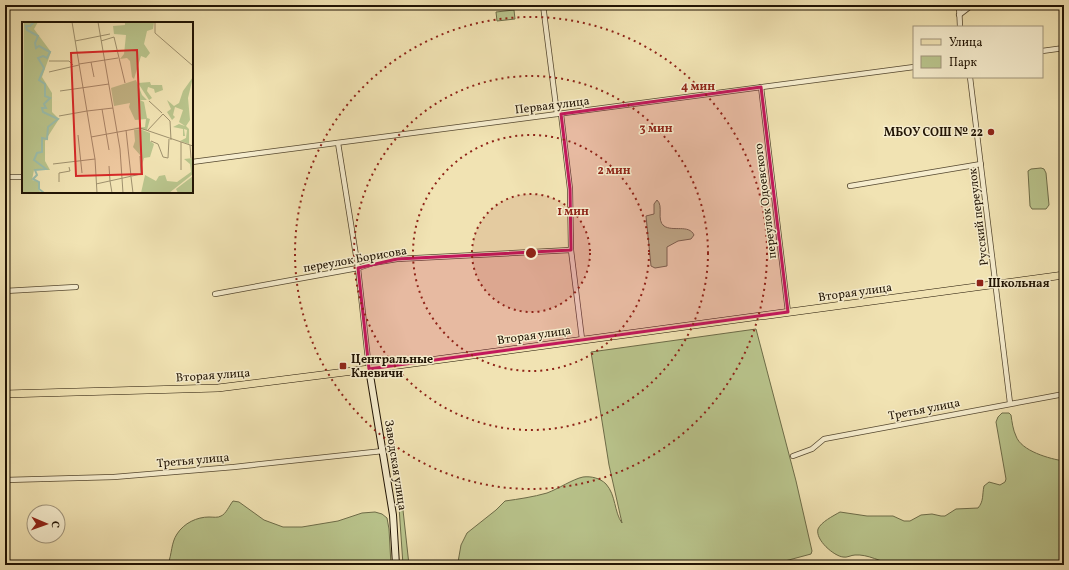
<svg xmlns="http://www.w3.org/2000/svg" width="1069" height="570" font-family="Vollkorn,serif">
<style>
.green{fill:#b9c48c;stroke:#6d6c48}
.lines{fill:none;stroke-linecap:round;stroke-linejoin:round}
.street-casing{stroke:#554830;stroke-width:6}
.secondary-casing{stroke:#211404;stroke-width:8}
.primary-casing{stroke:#211404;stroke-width:8}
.street{stroke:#f6edce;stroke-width:4.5}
.secondary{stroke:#f6edce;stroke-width:6}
.primary{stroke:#f1e3b3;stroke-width:7}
.marked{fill:#c2185b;fill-opacity:0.2;stroke:#c2185b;stroke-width:3;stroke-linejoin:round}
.ring{fill:none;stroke:#8f2418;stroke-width:2;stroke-dasharray:2 4}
.poi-dot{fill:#8f2418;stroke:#f6edce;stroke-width:1.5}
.labels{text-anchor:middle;stroke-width:3;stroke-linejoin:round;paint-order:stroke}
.street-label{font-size:12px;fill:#211404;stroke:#f6edce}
.poi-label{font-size:12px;font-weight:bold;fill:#211404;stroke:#f6edce;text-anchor:start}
.inset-river{fill:none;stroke:#9bbeac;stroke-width:2}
.inset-road{fill:none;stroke:#9e906d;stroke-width:1}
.view{fill:#d62828;fill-opacity:0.15;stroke:#d62828;stroke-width:2}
.inset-edge{fill:none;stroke:#211404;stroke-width:2}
.centre{fill:#8f2418;stroke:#f6edce;stroke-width:2}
.ring-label{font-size:12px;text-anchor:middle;font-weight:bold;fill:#8f2418;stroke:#f6edce;stroke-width:3;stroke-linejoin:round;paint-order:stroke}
</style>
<rect width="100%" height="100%" fill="#f1e3b3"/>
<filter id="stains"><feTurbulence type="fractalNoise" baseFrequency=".005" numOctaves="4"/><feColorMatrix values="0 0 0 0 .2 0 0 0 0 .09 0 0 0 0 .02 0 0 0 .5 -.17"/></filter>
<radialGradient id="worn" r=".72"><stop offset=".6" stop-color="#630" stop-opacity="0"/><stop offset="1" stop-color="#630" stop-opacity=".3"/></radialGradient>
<!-- green -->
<g class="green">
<polygon points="514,10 515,19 497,21 496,12"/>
<polygon points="1041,168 1044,169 1046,173 1049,205 1046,209 1032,209 1030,206 1028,171 1031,169"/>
<path d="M 657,200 C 664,206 656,220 664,226 C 673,232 689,224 694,235 L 691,239 L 678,241 L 667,247 L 667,266 L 655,268 L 651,266 L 646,216 L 654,214 L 654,204 Z"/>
<path d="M 756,329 L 796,481 L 812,551 L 811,554 L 770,565 L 459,565 L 458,562 L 461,545 L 467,533 L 496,510 L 505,501 C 519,499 533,497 547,493 C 558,489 573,479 583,477 C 591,476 600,478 606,484 C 616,495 614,512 622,523 L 609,465 L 591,352 Z"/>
<path d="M 1002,413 L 1009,413 L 1011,415 C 1012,422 1013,430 1016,436 C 1021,451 1050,459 1064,461 L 1064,565 L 894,565 C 881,562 868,554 855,555 C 851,555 847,558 843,557 C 834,556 815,540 818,529 C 821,522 833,516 840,512 L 867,516 L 893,516 L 904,521 L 910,521 L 921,515 L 932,514 L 941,516 L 945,516 L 956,509 L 978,508 C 984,501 982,495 984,486 L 989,482 L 1000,485 L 1005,482 L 1006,479 L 996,422 L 998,417 Z"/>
<path d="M 233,501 L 239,502 L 264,520 L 283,527 L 302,527 L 338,521 L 362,513 L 375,512 L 382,514 L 387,518 L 389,529 L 391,565 L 164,565 L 168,564 C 172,554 171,543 177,534 C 184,523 197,517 209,517 C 213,517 218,518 221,516 C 226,514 229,506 233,501 Z"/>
<polygon points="399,507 402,507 403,510 409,565 403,565"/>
</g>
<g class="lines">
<defs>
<g id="street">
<polyline points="543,5 557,114"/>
<polyline points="959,5 960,27"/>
<polyline points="959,15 972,5"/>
<polyline points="1042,51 1064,48"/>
<polyline points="970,77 1010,403"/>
<polyline points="761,87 788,312"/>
<polyline points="561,114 570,189 571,250 582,339"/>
<polyline points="338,143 358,268 369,369"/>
<polyline points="192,162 914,67"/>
<polyline points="5,177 23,177"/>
<polyline points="850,186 981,164"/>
<polyline points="5,291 76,287"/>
<polyline points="215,294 358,268 373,263 397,259 571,250"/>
<polyline points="793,456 812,449 824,439 1064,394"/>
<polyline points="5,480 114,477 234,467 383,451"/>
<polyline points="136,565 154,563"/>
</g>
<polyline id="secondary" points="369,369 393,515 396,565"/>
<polyline id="primary" points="5,394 218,388 369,369 1064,275"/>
</defs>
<!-- street casing -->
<use href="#street" class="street-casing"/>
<!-- secondary casing -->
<use href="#secondary" class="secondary-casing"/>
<!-- primary casing -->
<use href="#primary" class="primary-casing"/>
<!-- street -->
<use href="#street" class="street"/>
<!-- secondary -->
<use href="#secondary" class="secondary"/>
<!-- primary -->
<use href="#primary" class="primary"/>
</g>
<!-- marked area -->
<path class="marked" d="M 761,87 L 788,312 L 369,369 L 358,268 L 397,259 L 571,250 L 570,189 L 561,114 Z"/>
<!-- distance rings -->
<circle cx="531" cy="253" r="59" fill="#8f2418" fill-opacity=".12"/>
<g class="ring">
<circle cx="531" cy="253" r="59"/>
<circle cx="531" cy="253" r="118"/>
<circle cx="531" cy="253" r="177"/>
<circle cx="531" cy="253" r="236"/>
</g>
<!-- markers -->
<g class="poi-dot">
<circle cx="991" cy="132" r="4"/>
<rect x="976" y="279" width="8" height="8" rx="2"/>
<rect x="339" y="362" width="8" height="8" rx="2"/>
</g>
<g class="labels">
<!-- street labels -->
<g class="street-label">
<text transform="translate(552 105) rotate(-7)" y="4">Первая улица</text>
<text transform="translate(765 201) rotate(-97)" y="4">переулок Одоевского</text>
<text transform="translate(978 217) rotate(-97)" y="4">Русский переулок</text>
<text transform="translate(355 259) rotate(-10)" y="4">переулок Борисова</text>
<text transform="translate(855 292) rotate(-8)" y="4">Вторая улица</text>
<text transform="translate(534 335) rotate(-8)" y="4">Вторая улица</text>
<text transform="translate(213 375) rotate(-4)" y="4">Вторая улица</text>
<text transform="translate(924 409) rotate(-11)" y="4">Третья улица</text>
<text transform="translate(193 460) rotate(-5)" y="4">Третья улица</text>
<text transform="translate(396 465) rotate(81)" y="4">Заводская улица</text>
</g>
<!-- poi labels -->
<g class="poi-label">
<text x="983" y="136" text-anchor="end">МБОУ СОШ № 22</text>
<text x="988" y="287">Школьная</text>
<text x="351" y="363">Центральные<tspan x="351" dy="14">Кневичи</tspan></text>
</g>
</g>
<!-- overview -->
<g transform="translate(22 22)">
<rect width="171" height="171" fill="#f1e3b3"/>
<path d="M 2,0 L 16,0 L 12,7 L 29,30 L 20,55 L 30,71 L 30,90 L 37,97 L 23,119 L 23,139 L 28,148 L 12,148 L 10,158 L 17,160 L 16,167 L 19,171 L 0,171 ZM 103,0 L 132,0 L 131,7 L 125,9 L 122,22 L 128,31 L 124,36 L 119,34 L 112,57 L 110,55 L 108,39 L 105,36 L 98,37 L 102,32 L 104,13 L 92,12 L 91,4 L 103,3 ZM 171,55 L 166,76 L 168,98 L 164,104 L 167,107 L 167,122 L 158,119 L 164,116 L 165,108 L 162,107 L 163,114 L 161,114 L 161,107 L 151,105 L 157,102 L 163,104 L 157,100 L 161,88 L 153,85 L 151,93 L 153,95 L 150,98 L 145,90 L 149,87 L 145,78 L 152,84 L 157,81 L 161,69 ZM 114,58 L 120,73 L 125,78 L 118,78 L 122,80 L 125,96 L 128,97 L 125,108 L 111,106 L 123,105 L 124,97 L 113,98 L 107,85 L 108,81 L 92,84 L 89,66 ZM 128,60 L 129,63 L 140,63 L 141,68 L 133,71 L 132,67 L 126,65 L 125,69 L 130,76 L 127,78 L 116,61 ZM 118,107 L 128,111 L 128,119 L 132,122 L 128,135 L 122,136 L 120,143 L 118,133 L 111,125 L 113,119 L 112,108 ZM 171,136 L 171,152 L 147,171 L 119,171 L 123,153 L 134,159 L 137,154 L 143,153 L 145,159 L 155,160 L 169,150 L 168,142 L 162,137 ZM 171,154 L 171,171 L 156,171 L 154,167 Z" fill="#b9c48c"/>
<path class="inset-river" d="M 12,0 L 8,4 L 4,4 L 5,8 L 16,14 L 13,21 L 14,26 L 17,24 L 28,30 L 25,36 L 21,34 L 16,36 L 22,46 L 17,58 L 23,62 L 23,74 L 28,76 L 22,82 L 24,86 L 20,86 L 21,90 L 36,97 L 26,105 L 25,117 L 20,116 L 20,130 L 15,131 L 12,138 L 24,147 L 13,148 L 15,153 L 11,157 L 17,160 L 17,167 L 22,171"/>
<path class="inset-road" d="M 50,0 L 73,137 L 75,171M 76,0 L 98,127 L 101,171M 133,0 L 133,11 L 171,44M 53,19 L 88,12M 79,19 L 92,15 L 103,61M 27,39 L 47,39 L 51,43M 69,40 L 72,55M 57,42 L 96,36M 27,50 L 57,43M 38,69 L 87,62M 127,79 L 140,91M 80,87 L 87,128M 65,89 L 91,86M 37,94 L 65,89M 104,108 L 109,154M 125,109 L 141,92 L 148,99 L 149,118M 56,113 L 60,151M 69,115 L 118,106 L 171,124M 129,119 L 136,122 L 141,135 L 146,136 L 147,117M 168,123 L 169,136M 31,142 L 73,137M 87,144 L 88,159M 159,148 L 159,120M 109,155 L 111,171M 88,159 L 90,171M 37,160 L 37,151 L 48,149 L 47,145M 74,162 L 119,152 L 118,134"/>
<path class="view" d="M 115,28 L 120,152 L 54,154 L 49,31 Z"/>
<rect width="171" height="171" class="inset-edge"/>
</g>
<circle cx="531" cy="253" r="6" class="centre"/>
<g class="ring-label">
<text x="698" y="90">4 мин</text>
<text x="656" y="132">3 мин</text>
<text x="614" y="174">2 мин</text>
<text x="573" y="215">1 мин</text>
</g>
<!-- margin -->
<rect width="1069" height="570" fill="none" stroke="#f1e3b3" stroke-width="20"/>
<rect x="6" y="6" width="1057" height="558" fill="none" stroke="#211404" stroke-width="2"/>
<rect x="10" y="10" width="1049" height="550" fill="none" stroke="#211404"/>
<!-- legend -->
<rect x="913" y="26" width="130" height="52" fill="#f6edce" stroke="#a1967d"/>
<rect x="921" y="39" width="20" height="6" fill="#f1e3b3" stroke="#a1967d"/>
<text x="949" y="46" font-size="12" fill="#211404">Улица</text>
<rect x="921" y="56" width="20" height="12" fill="#b9c48c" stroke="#a1967d"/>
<text x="949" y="66" font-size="12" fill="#211404">Парк</text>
<!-- north arrow -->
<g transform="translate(46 524) rotate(92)"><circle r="19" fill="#f6edce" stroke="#a1967d"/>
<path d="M0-3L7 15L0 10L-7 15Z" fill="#8f2418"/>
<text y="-6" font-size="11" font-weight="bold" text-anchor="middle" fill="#211404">С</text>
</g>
<rect width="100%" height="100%" filter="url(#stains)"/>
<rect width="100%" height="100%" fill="url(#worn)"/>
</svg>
